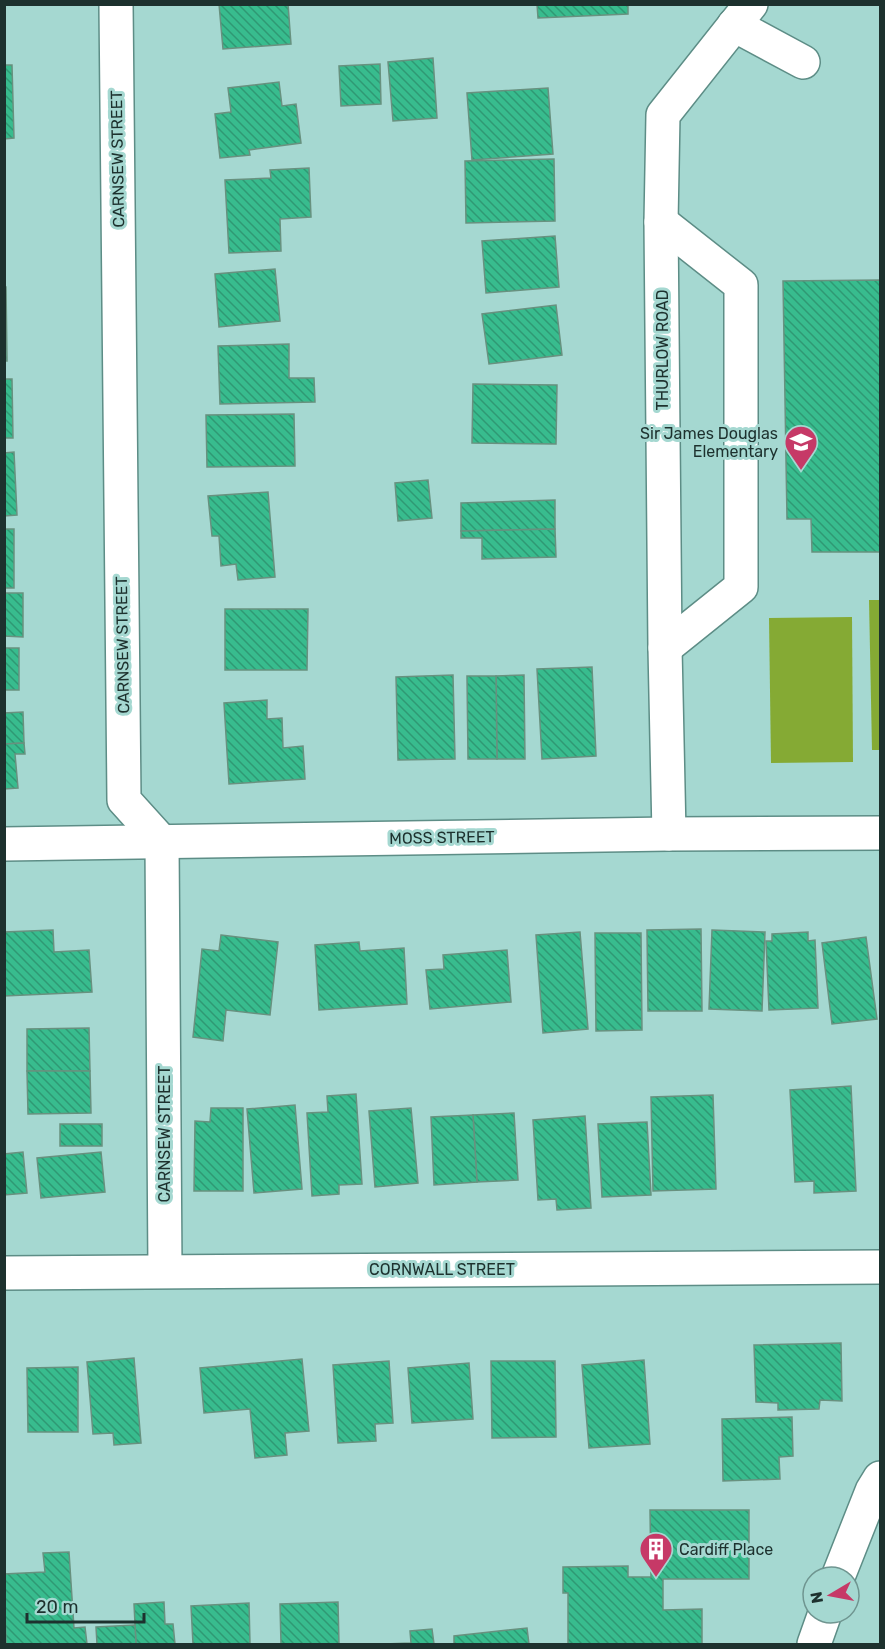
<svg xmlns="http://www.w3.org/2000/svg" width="885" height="1649" font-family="Rubik,sans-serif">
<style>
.pitch{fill:#85aa34}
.building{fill:url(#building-back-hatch);stroke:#68917f;stroke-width:1.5}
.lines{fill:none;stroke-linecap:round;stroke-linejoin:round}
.minor-casing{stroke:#5d8d86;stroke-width:36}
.minor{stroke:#fff;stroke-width:33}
.labels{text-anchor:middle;stroke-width:6;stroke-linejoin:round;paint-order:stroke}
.street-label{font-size:16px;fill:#1d312e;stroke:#a5d8d1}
.poi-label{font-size:16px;fill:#1d312e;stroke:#a5d8d1;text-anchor:end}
</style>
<defs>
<pattern id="building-back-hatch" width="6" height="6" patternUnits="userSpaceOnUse" patternTransform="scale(1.5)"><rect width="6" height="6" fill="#38bc8e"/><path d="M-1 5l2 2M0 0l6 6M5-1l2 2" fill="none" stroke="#2f9974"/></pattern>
</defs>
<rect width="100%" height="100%" fill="#a5d8d1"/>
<!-- pitch -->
<g class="pitch">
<polygon points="869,600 880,600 880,750 872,750"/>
<polygon points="852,617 853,762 771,763 769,618"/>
</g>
<!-- building -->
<g class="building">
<polygon points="219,4 288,4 291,44 223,49"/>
<polygon points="537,4 628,4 628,14 538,18"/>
<polygon points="433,58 437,118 393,121 388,62"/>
<polygon points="380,64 381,104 341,106 339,66"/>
<polygon points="4,65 12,65 14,138 4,139"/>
<polygon points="279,82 282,106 296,104 301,143 249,150 250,155 220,158 215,114 231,112 228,88"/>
<polygon points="548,88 553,154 472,160 467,93"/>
<polygon points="554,159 555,221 466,223 465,161"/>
<polygon points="309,168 311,217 280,219 281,251 229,253 225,180 271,178 270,170"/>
<polygon points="555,236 559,287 486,293 482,241"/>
<polygon points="275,269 280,321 219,327 215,274"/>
<polygon points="880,280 880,552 812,552 811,519 787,519 783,281"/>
<polygon points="4,287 6,287 7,361 4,361"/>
<polygon points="556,305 562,355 489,364 482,314"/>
<polygon points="289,344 289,378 314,378 315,402 220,404 218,346"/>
<polygon points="4,379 12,379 13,438 4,438"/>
<polygon points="473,384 557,385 556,444 472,443"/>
<polygon points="294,414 295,466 207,467 206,415"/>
<polygon points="14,452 17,515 4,516 4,453"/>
<polygon points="428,480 432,518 398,521 395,483"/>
<polygon points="268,492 275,577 238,580 236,564 221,566 219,536 212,536 208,496"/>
<polygon points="555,500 555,529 461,531 461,503"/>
<rect x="4" y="529" width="10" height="59"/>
<polygon points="555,529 556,557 482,559 482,538 461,538 461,531"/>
<polygon points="4,593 23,593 23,637 4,636"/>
<polygon points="225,609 308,609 307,670 225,670"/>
<rect x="4" y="648" width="15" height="42"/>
<polygon points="592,667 596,756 542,759 537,669"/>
<polygon points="453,675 455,759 398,760 396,677"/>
<polygon points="524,675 525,759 497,759 496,676"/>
<polygon points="467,676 496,676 497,759 468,759"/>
<polygon points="267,700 267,719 282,718 283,748 303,746 305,779 229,784 224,703"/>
<polygon points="23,712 24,743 4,744 4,713"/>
<polygon points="24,743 25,754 15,754 18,788 4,789 4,744"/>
<polygon points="701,929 702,1011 648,1011 647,930"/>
<polygon points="53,930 54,952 89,950 92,992 4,996 4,932"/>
<polygon points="712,930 765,932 762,1011 709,1009"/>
<polygon points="580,932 588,1029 543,1033 536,935"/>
<polygon points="808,932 808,941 815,940 818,1008 769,1010 766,941 772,941 772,934"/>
<polygon points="595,933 641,933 642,1030 596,1031"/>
<polygon points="221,935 278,942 270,1015 226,1010 223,1041 193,1037 202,949 219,951"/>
<polygon points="866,937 877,1019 832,1024 822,943"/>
<polygon points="359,942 360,951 404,948 407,1004 319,1010 315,945"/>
<polygon points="507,950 511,1002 430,1009 426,970 444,969 443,955"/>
<polygon points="89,1028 90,1071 27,1071 27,1029"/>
<polygon points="27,1071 90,1071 91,1113 28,1114"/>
<polygon points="851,1086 856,1191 814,1193 814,1181 795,1182 790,1090"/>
<polygon points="356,1094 362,1184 339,1185 339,1194 312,1196 307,1113 328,1112 327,1096"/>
<polygon points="713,1095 716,1189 653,1191 651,1097"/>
<polygon points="295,1105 302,1189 254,1193 247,1109"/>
<polygon points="211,1108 243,1108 243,1191 194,1191 195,1121 210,1122"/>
<polygon points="411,1108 418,1183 375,1187 369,1111"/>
<polygon points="514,1113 518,1180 477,1182 473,1115"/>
<polygon points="473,1115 477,1182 434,1185 431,1117"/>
<polygon points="585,1116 591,1208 557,1210 556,1199 538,1200 533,1120"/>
<polygon points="647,1122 651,1195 602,1197 598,1124"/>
<rect x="60" y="1124" width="42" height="22"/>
<polygon points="23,1152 27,1193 4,1195 4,1154"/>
<polygon points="101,1152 105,1192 41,1198 37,1158"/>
<polygon points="841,1343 842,1401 820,1400 819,1409 778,1410 778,1403 756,1402 754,1345"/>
<polygon points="134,1358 141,1443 114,1445 113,1433 93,1434 87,1362"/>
<polygon points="302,1359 309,1431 285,1433 287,1455 255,1458 250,1409 204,1413 200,1368"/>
<polygon points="644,1360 650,1444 589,1448 582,1365"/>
<polygon points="389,1361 393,1423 375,1424 376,1441 338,1443 333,1365"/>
<polygon points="491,1361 555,1361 556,1437 492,1438"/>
<polygon points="469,1363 473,1419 412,1423 408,1368"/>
<polygon points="78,1367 78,1432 28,1432 27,1368"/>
<polygon points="792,1417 793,1456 779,1457 780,1479 723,1481 722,1419"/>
<polygon points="650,1510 749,1510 749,1579 663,1579 663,1610 702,1609 702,1644 568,1644 568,1593 563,1593 563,1567 628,1566 628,1577 651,1577"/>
<polygon points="69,1552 74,1628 85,1627 87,1644 6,1644 4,1574 45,1572 43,1553"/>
<polygon points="164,1602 165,1624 173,1624 175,1644 136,1644 134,1604"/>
<polygon points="338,1602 339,1644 281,1644 280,1604"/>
<polygon points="249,1603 250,1644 193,1644 191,1606"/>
<polygon points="135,1625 136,1644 97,1644 96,1627"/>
<polygon points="527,1628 529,1644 454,1644 454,1636"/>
<polygon points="432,1629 434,1644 384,1644 411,1643 410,1631"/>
</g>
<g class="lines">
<defs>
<g id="minor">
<polyline points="116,4 124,800 162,842 165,1271"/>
<polyline points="734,25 803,62"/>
<polyline points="661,222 741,285 741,587 665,648"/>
<polyline points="669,834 665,648 661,222 663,115 751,4"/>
<polyline points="4,844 669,834 880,833"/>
<polyline points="4,1273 880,1267"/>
<polyline points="838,1577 872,1491 880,1478"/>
<polyline points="814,1644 825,1613"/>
</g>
</defs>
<!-- minor casing -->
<use href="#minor" class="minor-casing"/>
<!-- minor -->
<use href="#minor" class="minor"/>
</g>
<!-- icons -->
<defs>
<symbol id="school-pin" viewBox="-11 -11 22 30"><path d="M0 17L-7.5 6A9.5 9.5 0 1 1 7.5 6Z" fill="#c63967" stroke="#a5d8d1"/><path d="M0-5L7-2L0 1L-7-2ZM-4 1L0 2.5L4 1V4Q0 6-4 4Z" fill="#fff"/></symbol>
<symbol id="building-pin" viewBox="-11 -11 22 30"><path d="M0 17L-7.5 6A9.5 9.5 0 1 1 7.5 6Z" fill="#c63967" stroke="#a5d8d1"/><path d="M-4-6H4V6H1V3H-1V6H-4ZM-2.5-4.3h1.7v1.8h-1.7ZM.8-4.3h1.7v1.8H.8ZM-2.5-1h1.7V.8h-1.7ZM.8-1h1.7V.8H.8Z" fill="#fff"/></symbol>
</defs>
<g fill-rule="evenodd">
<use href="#school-pin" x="782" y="423" width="38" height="52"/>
<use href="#building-pin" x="637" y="1530" width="38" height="52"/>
</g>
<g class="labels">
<!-- street labels -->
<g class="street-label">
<text transform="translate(117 159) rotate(-91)" y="6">CARNSEW STREET</text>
<text transform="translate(662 350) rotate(-90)" y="6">THURLOW ROAD</text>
<text transform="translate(122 645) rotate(-91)" y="6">CARNSEW STREET</text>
<text transform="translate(442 837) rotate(-1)" y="6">MOSS STREET</text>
<text transform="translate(164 1134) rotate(-90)" y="6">CARNSEW STREET</text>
<text x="442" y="1275">CORNWALL STREET</text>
</g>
<!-- poi labels -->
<g class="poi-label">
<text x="778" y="439">Sir James Douglas<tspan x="778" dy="18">Elementary</tspan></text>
<text x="679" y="1555" text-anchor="start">Cardiff Place</text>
</g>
</g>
<!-- border -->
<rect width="885" height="1649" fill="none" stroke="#1d312e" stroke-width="12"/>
<!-- north arrow -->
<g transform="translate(831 1595) rotate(260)"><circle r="28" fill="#a5d8d1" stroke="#6f9590" stroke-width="1.5"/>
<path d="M0-4.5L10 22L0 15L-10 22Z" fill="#c63967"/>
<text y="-9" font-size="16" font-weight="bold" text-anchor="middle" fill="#1d312e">N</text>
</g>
<!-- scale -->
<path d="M27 1613v9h117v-9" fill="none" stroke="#1d312e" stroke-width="3"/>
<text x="36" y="1613" font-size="18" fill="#1d312e" stroke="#a5d8d1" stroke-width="4.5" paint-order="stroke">20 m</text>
</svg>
